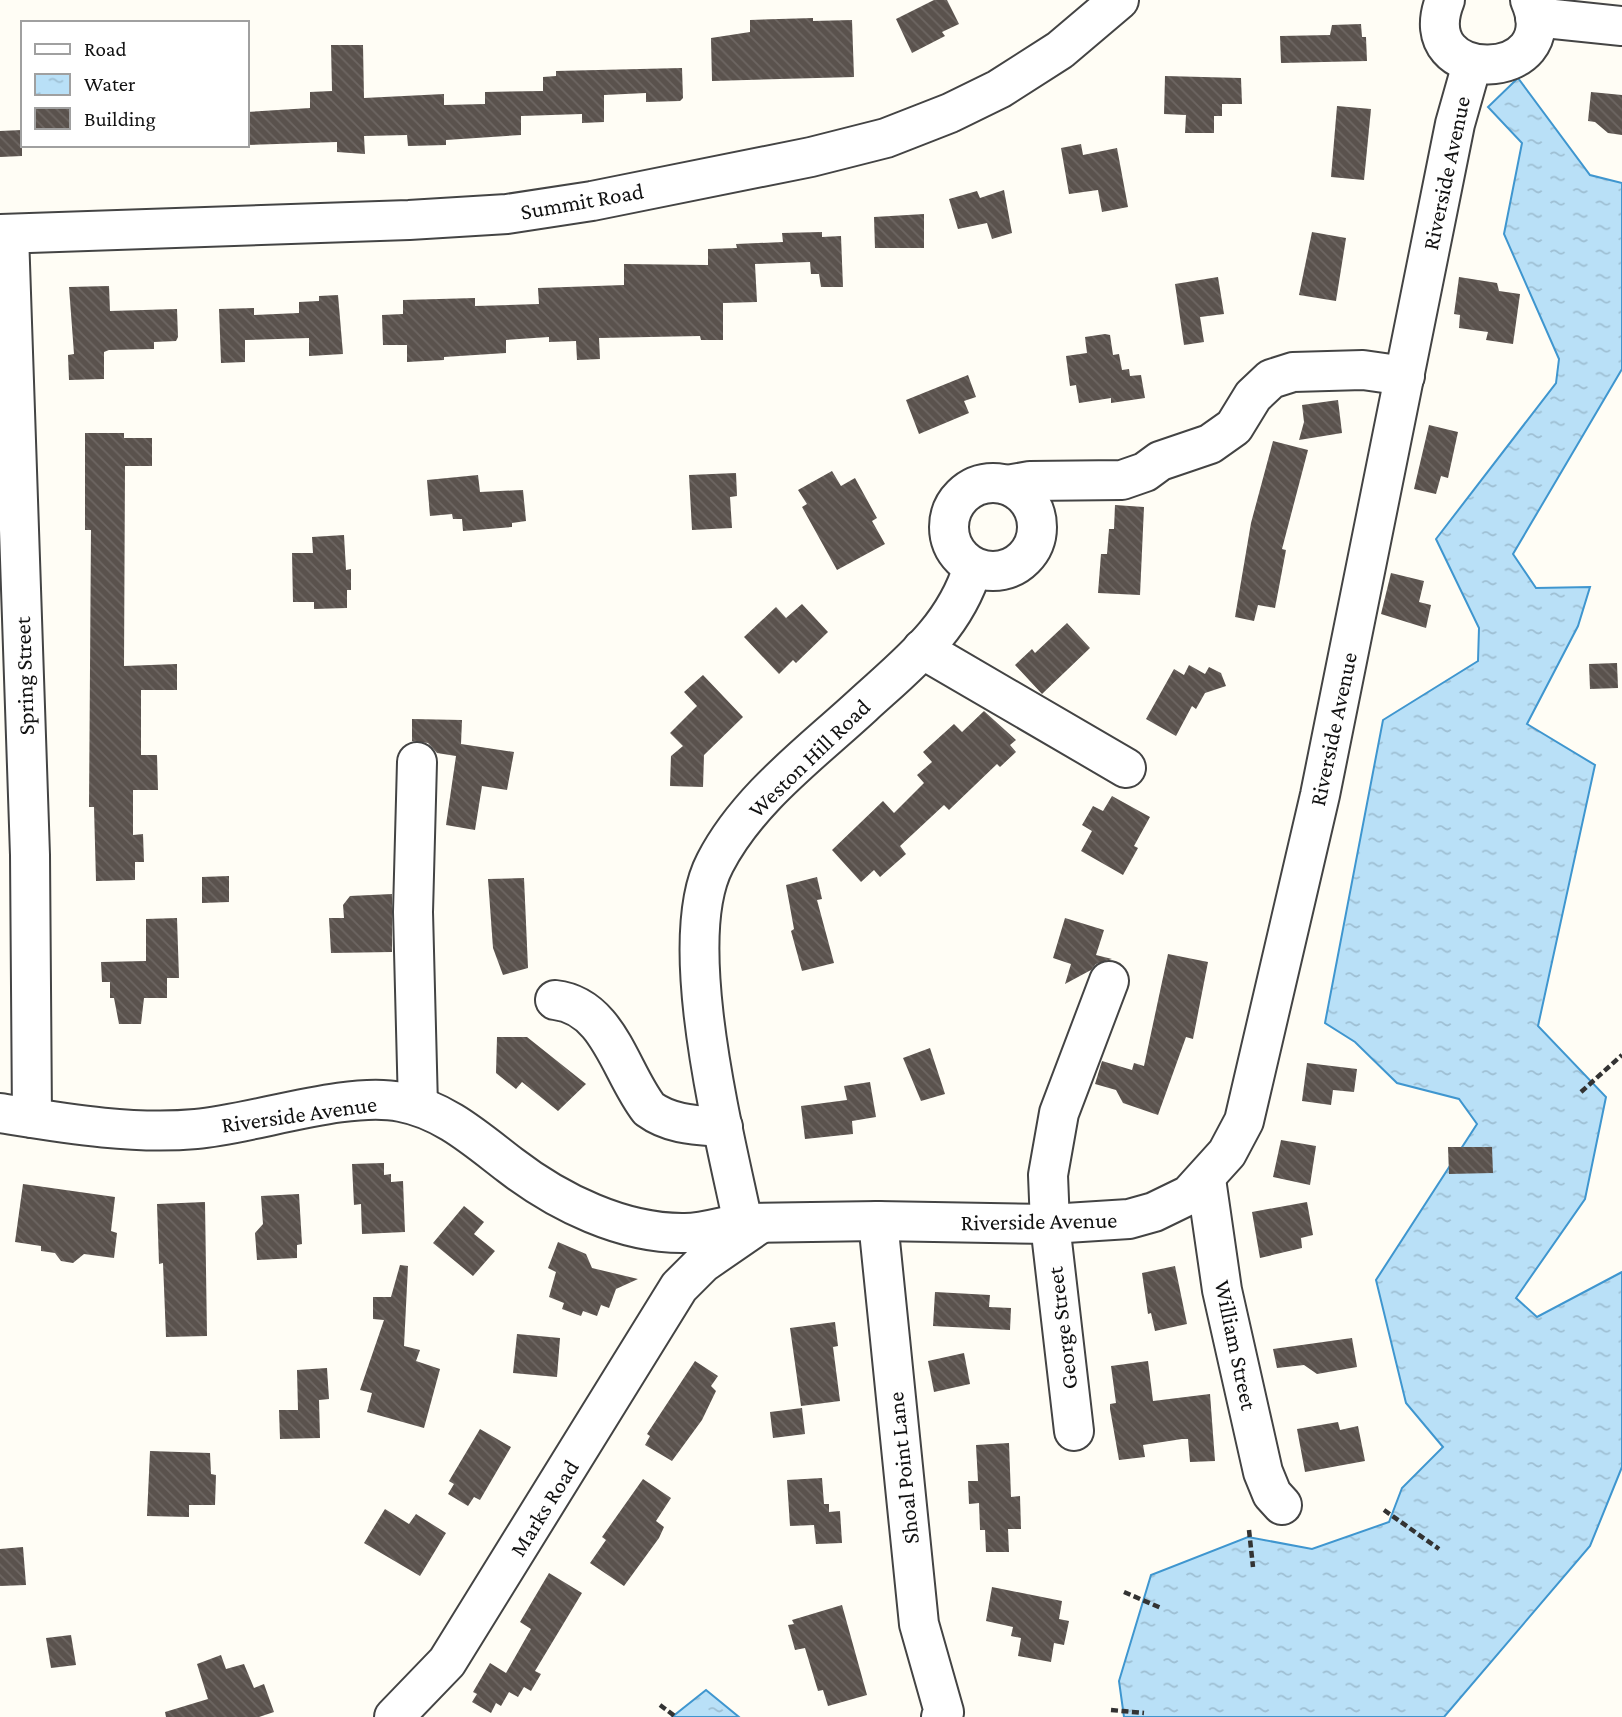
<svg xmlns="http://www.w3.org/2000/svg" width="1622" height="1717" font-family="'Crimson Pro',serif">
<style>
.water{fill:url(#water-ripples);stroke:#3f96cf;stroke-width:2}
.building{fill:url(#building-back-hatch)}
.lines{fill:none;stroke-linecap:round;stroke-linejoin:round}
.minor-casing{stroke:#444;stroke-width:42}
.path{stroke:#333;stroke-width:4.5;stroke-dasharray:7 3.5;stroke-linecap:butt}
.minor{stroke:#fff;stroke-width:38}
.labels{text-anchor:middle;stroke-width:7;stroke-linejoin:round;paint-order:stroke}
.street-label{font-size:23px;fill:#111;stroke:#fff}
</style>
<defs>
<pattern id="water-ripples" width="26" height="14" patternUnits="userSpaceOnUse" patternTransform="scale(1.75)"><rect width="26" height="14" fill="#b9e0f7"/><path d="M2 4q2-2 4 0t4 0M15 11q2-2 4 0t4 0" fill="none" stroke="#9ebfd3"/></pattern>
<pattern id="building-back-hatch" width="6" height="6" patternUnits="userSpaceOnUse" patternTransform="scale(1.75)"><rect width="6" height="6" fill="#5a524d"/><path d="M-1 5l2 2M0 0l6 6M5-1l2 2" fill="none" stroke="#6d6662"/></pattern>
</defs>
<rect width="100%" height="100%" fill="#fffdf5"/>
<!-- water -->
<g class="water">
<polygon points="1518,78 1590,175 1622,183 1622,369 1513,554 1536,588 1590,587 1578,626 1527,724 1595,765 1538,1026 1606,1097 1585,1199 1516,1298 1537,1317 1622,1272 1622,1467 1590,1546 1444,1717 1124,1717 1119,1681 1151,1575 1248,1537 1312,1549 1389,1522 1402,1488 1443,1447 1406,1403 1376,1280 1477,1124 1459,1099 1397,1083 1355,1042 1325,1023 1383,720 1478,661 1479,628 1436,539 1556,383 1559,359 1504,234 1522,143 1488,107"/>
<polygon points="706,1690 739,1717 672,1717"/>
</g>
<!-- building -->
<g class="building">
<polygon points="934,0 947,0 959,24 942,32 945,36 912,53 896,19"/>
<polygon points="813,18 813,21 852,20 854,77 712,81 711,38 750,32 750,20"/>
<polygon points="1361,24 1362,37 1366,37 1367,61 1281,63 1280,36 1330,35 1332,25"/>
<polygon points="331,45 363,45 364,98 444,94 444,105 485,104 485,92 543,91 543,77 556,76 556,71 682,68 683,98 680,101 646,102 646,93 604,95 604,122 582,123 582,114 521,116 521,135 446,140 446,145 408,146 407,135 364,136 365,154 337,152 337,142 247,145 247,112 310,108 310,92 332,91"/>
<polygon points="1165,76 1241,78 1242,104 1222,104 1222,116 1214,116 1214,133 1185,133 1186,115 1164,114"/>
<polygon points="1591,92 1622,95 1622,135 1608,133 1595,122 1588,121"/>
<polygon points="1337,106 1371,109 1364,180 1331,177"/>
<polygon points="22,130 22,156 0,157 0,131"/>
<polygon points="1081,144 1083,155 1117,148 1128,207 1102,212 1098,190 1069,194 1061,148"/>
<polygon points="1004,190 1012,233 992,239 987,223 958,229 949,199 977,191 980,198"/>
<polygon points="924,214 924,248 875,248 874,217"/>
<polygon points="822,232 822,237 841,236 843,287 821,287 819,274 811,274 810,262 755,264 757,302 723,303 723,340 701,340 700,336 599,338 600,359 577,360 576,341 549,342 549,337 506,340 506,353 444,357 444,360 407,362 407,345 383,345 382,315 403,314 403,300 475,298 475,306 539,304 538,288 624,285 624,264 708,265 708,249 737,248 736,244 783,242 782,233"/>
<polygon points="1312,232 1346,238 1336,301 1299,295"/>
<polygon points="1218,277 1224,314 1200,317 1204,342 1184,345 1175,284"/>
<polygon points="1459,277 1497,283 1499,291 1520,294 1513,344 1486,340 1488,332 1459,328 1460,315 1454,314"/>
<polygon points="109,286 110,311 177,309 178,337 176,341 154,342 154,349 109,350 104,352 104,379 69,380 68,355 74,354 69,287"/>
<polygon points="338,295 343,354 309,356 309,338 245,340 245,362 221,363 219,309 254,308 254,315 299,313 299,302 319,301 319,296"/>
<polygon points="1105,334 1110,335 1113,355 1119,354 1122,370 1129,369 1130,376 1141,375 1145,398 1111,403 1111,398 1079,403 1076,385 1070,386 1066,356 1087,353 1085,337"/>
<polygon points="968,375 976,397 964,401 969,413 919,434 906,400"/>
<polygon points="1338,400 1342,433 1299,440 1304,422 1302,405"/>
<polygon points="1429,425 1458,432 1448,478 1441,476 1436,494 1414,489"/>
<polygon points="85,433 124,433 124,438 152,438 152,466 125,466 124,666 177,664 177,690 141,690 141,755 157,755 158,790 133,790 133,835 143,834 144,862 135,862 135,880 96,881 94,807 89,807 91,530 85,530"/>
<polygon points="1273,441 1308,450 1282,549 1286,550 1275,608 1258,605 1254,621 1235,617 1251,523"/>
<polygon points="832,471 841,486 855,478 877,518 872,521 885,544 837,570 802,507 807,504 798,490"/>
<polygon points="736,473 737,496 730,497 732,528 692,530 689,475"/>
<polygon points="478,475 480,492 523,490 526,521 512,523 512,527 463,531 462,519 453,519 452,514 430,516 427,480"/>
<polygon points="1115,505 1144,507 1140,595 1098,593 1101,554 1107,554 1109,529 1114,529"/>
<polygon points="344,535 346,570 351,569 351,590 347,590 347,608 314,609 314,602 293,602 292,553 313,553 312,537"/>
<polygon points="1391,573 1424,581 1419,602 1431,605 1426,628 1381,614"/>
<polygon points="802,604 828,632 796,663 793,660 779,674 744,637 776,607 786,618"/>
<polygon points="1067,623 1090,648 1042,694 1015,665 1032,649 1035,653"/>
<polygon points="1617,663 1618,688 1590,689 1589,664"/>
<polygon points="1189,665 1205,674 1209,667 1221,673 1226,686 1205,693 1196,709 1192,706 1176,736 1146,719 1174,669 1184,675"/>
<polygon points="703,675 743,717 704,755 703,787 670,786 671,756 683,746 670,733 697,706 684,692"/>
<polygon points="984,711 1016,740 1010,745 1016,752 1000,767 997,764 949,810 944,805 900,846 906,854 880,877 874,870 861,882 832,850 883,801 894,813 924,783 917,775 932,762 923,752 954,724 962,732"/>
<polygon points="412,719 462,720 461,744 514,752 507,790 482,786 475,830 446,825 456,756 437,753 428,743 412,741"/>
<polygon points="1112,796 1150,817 1134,846 1138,848 1123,875 1081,851 1092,831 1082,825 1093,806 1103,811"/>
<polygon points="229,876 229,902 202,903 202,877"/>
<polygon points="817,877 822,899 817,900 834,963 802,971 791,931 794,929 786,885"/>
<polygon points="524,878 528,968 503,975 493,948 488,879"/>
<polygon points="392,894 392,952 331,953 329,918 344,918 343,905 350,896"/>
<polygon points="177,918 179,978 167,978 167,998 144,998 141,1024 119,1024 114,998 110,998 110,982 102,982 101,962 146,961 146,919"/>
<polygon points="1065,918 1104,930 1096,955 1112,959 1096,964 1091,970 1065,984 1071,964 1053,958"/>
<polygon points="1168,954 1208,962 1193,1039 1186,1037 1158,1115 1123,1103 1116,1090 1095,1084 1102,1061 1132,1070 1134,1063 1144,1066"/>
<polygon points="497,1037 527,1037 586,1084 558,1111 522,1082 516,1089 496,1073"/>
<polygon points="930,1048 945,1094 921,1101 903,1058"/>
<polygon points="1307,1063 1357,1069 1354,1092 1333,1090 1331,1105 1302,1101"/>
<polygon points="870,1082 876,1117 852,1121 853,1134 805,1139 801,1106 847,1100 844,1086"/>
<polygon points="1281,1140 1316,1146 1310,1185 1273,1177"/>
<polygon points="1448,1147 1492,1147 1493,1173 1449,1174"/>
<polygon points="384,1163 384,1175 391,1174 391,1182 403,1181 405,1232 362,1234 361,1204 354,1205 352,1164"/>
<polygon points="23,1184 115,1197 111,1231 117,1233 114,1258 84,1254 73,1263 61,1261 55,1253 41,1251 41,1246 15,1242"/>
<polygon points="299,1194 302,1244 297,1245 297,1258 257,1260 255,1233 263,1224 261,1196"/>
<polygon points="205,1202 207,1336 166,1337 163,1263 159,1264 157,1204"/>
<polygon points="1307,1202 1313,1235 1301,1238 1302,1248 1260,1258 1252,1212"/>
<polygon points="464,1206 484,1222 474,1234 495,1251 473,1276 433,1243"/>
<polygon points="558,1242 586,1254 592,1268 638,1279 616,1289 609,1308 601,1305 597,1316 583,1311 581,1316 562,1309 564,1303 549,1297 556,1272 548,1268"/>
<polygon points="400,1265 408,1266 404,1346 420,1350 416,1361 440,1369 424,1428 367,1412 372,1393 360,1390 384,1320 373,1319 373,1297 391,1297"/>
<polygon points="1175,1266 1187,1324 1155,1331 1151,1313 1148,1314 1142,1273"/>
<polygon points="935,1292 990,1295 989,1307 1011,1308 1010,1330 933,1326"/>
<polygon points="835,1322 838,1346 833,1347 840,1401 801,1406 790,1328"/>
<polygon points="517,1334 560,1338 557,1377 513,1373"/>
<polygon points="1352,1338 1357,1367 1317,1374 1304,1365 1277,1368 1273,1349"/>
<polygon points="964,1353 970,1384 934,1392 928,1361"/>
<polygon points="695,1361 718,1376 711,1386 716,1391 702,1420 672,1461 645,1445 650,1436 647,1434"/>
<polygon points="1148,1361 1153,1401 1210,1394 1215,1461 1190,1462 1188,1439 1182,1439 1143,1445 1145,1457 1119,1460 1110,1409 1110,1404 1116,1403 1111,1366"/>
<polygon points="327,1368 329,1399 319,1400 320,1438 280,1439 279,1410 298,1410 297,1370"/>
<polygon points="802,1408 805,1434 773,1438 770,1412"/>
<polygon points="1338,1422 1340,1430 1358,1426 1365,1461 1305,1472 1297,1429"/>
<polygon points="480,1429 511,1447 480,1500 474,1497 468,1506 448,1494 454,1484 449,1481"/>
<polygon points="1009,1443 1011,1497 1020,1496 1021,1529 1008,1529 1009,1552 986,1552 985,1530 980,1530 979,1503 969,1504 968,1481 978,1481 976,1445"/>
<polygon points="150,1451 210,1453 211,1474 216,1475 215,1505 189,1505 189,1517 147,1516"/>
<polygon points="822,1478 824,1504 829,1504 829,1512 840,1511 842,1543 816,1544 814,1525 790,1526 787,1480"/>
<polygon points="643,1479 671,1498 656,1521 664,1527 659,1538 624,1586 590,1563 606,1540 602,1537"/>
<polygon points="385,1509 409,1524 416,1514 446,1533 420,1576 364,1543"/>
<polygon points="23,1547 26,1585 0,1586 0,1549"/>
<polygon points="549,1573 582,1593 535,1671 541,1674 531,1691 524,1687 518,1697 509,1692 501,1706 496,1703 491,1713 472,1702 477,1694 473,1692 490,1663 506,1673 531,1629 520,1622"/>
<polygon points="992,1587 1062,1601 1059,1619 1069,1621 1064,1645 1054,1643 1051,1662 1018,1656 1021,1638 1011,1636 1013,1627 986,1621"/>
<polygon points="842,1605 867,1695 828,1706 823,1690 818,1691 805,1648 795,1650 788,1625 794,1624 792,1620"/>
<polygon points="71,1635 76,1665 51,1668 46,1638"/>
<polygon points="221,1655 226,1669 244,1664 254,1688 264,1684 274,1712 259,1717 166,1717 165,1712 208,1699 197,1664"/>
</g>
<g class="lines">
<defs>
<g id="minor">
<path d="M 1445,0 C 1410,88 1567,84 1530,0"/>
<polyline points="1535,17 1622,26"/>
<polyline points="0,234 409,220 507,214 592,201 811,157 886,138 950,113 999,89 1060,50 1119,0"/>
<polyline points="9,234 30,855 32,1118"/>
<circle cx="993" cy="527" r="44"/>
<polyline points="1007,485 1030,481 1122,480 1145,472 1160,461 1210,444 1234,427 1253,396 1271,379 1293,372 1363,370 1405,376"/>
<polyline points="922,649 1126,768"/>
<polyline points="417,762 413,912 418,1106"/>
<path d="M 555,1000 C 609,1006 620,1072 649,1109 C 671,1125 696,1125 723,1127"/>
<path d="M 0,1113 C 63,1123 132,1135 196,1129 C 254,1124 346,1091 401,1102 C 444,1110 476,1139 510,1165 C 558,1202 623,1234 685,1233 C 704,1233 724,1226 743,1223 L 878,1221 L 1050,1224 L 1129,1219 L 1154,1212 L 1189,1195 L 1227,1153 L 1244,1121 L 1320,795 L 1455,124 L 1472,64"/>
<polyline points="1206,1179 1222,1290 1263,1472 1272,1494 1282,1505"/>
<polyline points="878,1221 919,1624 944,1712 941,1717"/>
<path d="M 743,1223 C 725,1136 674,941 715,863 C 748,799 811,753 863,705 C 909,663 954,629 973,567"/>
<polyline points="1074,1431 1050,1224 1048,1175 1059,1113 1109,981"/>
<polyline points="394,1717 447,1662 679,1287 703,1263 758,1225"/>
</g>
</defs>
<!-- minor casing -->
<use href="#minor" class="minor-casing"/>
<!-- path -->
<g class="path">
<polyline points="1581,1092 1622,1055"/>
<polyline points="1384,1510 1439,1549"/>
<polyline points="1249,1530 1253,1567"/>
<polyline points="1124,1592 1161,1608"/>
<polyline points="660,1705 676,1717"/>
<polyline points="1111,1710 1144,1713"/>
</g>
<!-- minor -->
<use href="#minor" class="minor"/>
</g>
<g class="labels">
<!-- street labels -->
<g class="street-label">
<text transform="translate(1446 173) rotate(-78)" y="8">Riverside Avenue</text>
<text transform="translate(582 201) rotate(-10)" y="8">Summit Road</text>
<text transform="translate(24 676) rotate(-92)" y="8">Spring Street</text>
<text transform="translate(1333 729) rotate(-78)" y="8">Riverside Avenue</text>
<text transform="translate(809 758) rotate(-44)" y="8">Weston Hill Road</text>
<text transform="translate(299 1114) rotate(-8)" y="8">Riverside Avenue</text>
<text transform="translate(1039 1221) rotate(-1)" y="8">Riverside Avenue</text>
<text transform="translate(1062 1328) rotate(-97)" y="8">George Street</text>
<text transform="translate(1236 1345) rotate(78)" y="8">William Street</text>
<text transform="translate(903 1468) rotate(-96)" y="8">Shoal Point Lane</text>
<text transform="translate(544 1508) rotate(-58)" y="8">Marks Road</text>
</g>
</g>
<!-- legend -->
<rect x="21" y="21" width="228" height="126" fill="#ffffff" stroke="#a0a0a0" stroke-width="2"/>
<rect x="35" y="44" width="35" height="10" fill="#ffffff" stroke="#a0a0a0" stroke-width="2"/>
<text x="84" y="56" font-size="21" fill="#111111">Road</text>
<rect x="35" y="74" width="35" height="21" fill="url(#water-ripples)" stroke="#a0a0a0" stroke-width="2"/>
<text x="84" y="91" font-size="21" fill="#111111">Water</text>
<rect x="35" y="108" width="35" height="21" fill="url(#building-back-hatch)" stroke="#a0a0a0" stroke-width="2"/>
<text x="84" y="126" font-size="21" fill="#111111">Building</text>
</svg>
